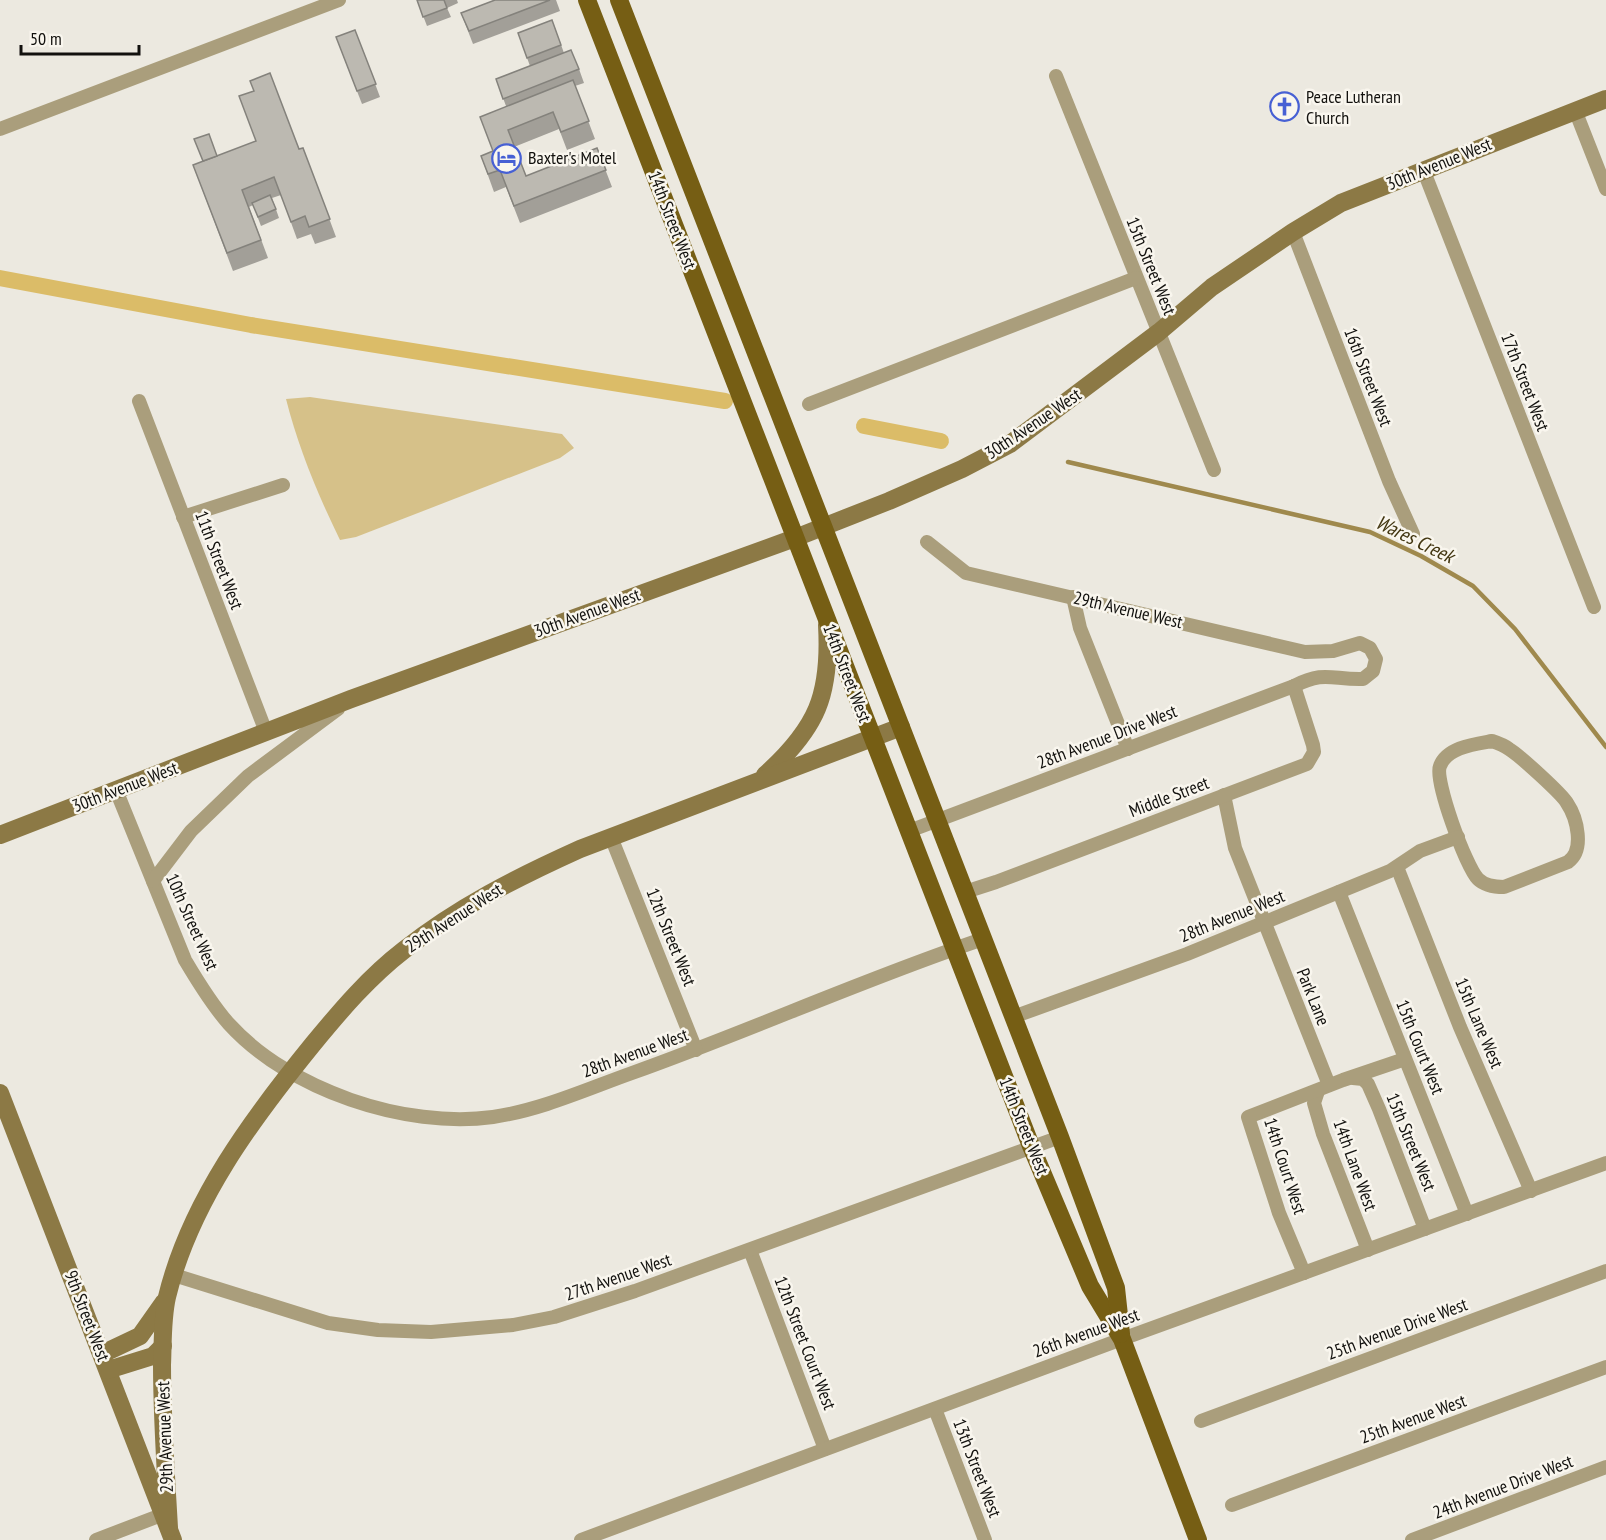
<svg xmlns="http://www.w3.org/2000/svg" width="1606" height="1540" font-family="'PT Sans Narrow',sans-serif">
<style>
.green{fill:#d6c189}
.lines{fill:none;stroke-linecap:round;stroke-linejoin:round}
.stream{stroke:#9f894d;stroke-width:4.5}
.canal{stroke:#dbbc68;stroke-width:16}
.street{stroke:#aa9e7c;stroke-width:14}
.secondary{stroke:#8c7945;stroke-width:18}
.primary{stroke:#765e14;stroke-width:18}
.wall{fill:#a29f98}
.building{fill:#bcb9b1;stroke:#84827c;stroke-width:1.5}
.labels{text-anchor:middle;stroke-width:5;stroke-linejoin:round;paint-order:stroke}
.poi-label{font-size:18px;fill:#12110e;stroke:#f9f6ee;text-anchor:start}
.street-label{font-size:18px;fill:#12110e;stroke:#f9f6ee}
.water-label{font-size:20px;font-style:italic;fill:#433712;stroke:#f9f6ee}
</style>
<rect width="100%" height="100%" fill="#ece9e0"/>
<!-- green -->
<path class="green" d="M 310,397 L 562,434 L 574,448 L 560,458 L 356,537 L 340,540 C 318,495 298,447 286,399 Z"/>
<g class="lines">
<!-- stream -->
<polyline class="stream" points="1068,462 1370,532 1421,556 1473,586 1515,629 1606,747"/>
<!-- canal -->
<g class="canal">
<polyline points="0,278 251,325 725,401"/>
<polyline points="864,426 941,441"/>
</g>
<!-- street -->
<g class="street">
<polyline points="1056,76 1214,470"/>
<polyline points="1575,110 1606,189"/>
<polyline points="0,129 339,0"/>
<polyline points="1423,169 1594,607"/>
<polyline points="1293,232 1389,481 1413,534"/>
<polyline points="139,401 266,732"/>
<polyline points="809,404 1136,278"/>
<polyline points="183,517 283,485"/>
<polyline points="1073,597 1080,628 1128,749"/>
<path d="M 1492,741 C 1498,743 1504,745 1509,749 C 1519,755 1562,794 1567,803 C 1577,818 1585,850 1568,862 L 1504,887 C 1495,887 1485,886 1478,879 C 1466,867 1434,780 1440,766 C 1447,747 1475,744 1492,741 Z"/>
<path d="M 116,790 L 185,960 C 198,982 212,1005 229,1024 C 289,1090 405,1129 493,1117 C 541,1110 587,1089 632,1073 C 750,1031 864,979 983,939"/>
<polyline points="1224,795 1235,848 1329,1085"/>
<path d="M 909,831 L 1294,686 C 1325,670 1332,680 1363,679 L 1373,671 L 1376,659 L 1370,648 L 1360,643 L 1333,651 L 1305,652 L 966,573 L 927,542"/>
<polyline points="611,837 696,1050"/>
<polyline points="1397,867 1460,1027 1531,1191"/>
<polyline points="153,881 191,831 248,776 338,709"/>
<polyline points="965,892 996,882 1307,764 1314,752 1313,745 1294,686"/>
<polyline points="1339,892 1467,1214"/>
<polyline points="1013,1017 1187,954 1390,871 1420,851 1458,837"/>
<polyline points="1353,1078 1363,1079 1368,1084 1379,1109 1425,1229"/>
<polyline points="1318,1091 1314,1103 1323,1134 1368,1250"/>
<polyline points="750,1250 825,1449"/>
<polyline points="1304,1273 1279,1213 1248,1117 1343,1080 1405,1059"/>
<polyline points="174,1275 328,1323 378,1330 431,1332 513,1325 554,1317 635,1291 1060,1137"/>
<polyline points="935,1409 985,1540"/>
<polyline points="1201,1421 1606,1271"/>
<polyline points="1232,1505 1606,1367"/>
<polyline points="96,1540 164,1514"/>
<polyline points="581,1540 1122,1339 1606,1163"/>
<polyline points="1412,1540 1606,1467"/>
</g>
<!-- secondary -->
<g class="secondary">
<path d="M 765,775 C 817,728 831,695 827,625"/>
<polyline points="0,835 351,699 795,538 889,501 962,469 1010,444 1159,332 1212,287 1293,232 1341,203 1606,99"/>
<polyline points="0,1093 173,1540"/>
<polyline points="102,1354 140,1336 164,1302"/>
<polyline points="108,1370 153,1356 163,1346"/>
<path d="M 169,1528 C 166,1474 162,1420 162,1365 C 163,1343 162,1319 167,1297 C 190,1202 252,1119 313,1044 C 341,1010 369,977 404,950 C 458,907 518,877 580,849 L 901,727"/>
</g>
<!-- primary -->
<g class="primary">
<polyline points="587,0 1031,1146 1090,1286 1122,1339 1198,1540"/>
<polyline points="619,0 1060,1137 1116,1288 1121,1334"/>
</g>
</g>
<!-- wall -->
<g class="wall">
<polygon points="417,0 457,0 458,3 447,8 451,17 427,26"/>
<polygon points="495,0 556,0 560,11 473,44 461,13"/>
<polygon points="552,20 564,53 579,69 584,83 575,86 595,139 567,150 559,129 514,147 526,176 597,148 612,187 520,223 506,187 494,192 481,156 493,152 506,106 496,79 530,66 518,33"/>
<polygon points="355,30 380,97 362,104 336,37"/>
<polygon points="303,148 336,237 315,244 311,234 297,239 281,195 272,198 279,218 261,226 253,205 249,207 268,258 233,271 193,165 217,156 299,149"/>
</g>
<!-- building -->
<g class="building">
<polygon points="417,0 444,0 447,8 423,17"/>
<polygon points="495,0 550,0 469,31 461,13"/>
<polygon points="552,20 561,45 527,58 518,33"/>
<polygon points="355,30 376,84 357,91 336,37"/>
<polygon points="571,50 579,69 503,99 496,79"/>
<polygon points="270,73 299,149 303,148 330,219 309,227 305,216 291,222 274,177 242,190 261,240 227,253 193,165 256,141 239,96 254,91 250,81"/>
<polygon points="573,80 589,121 561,132 553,112 508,130 526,176 597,148 606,170 514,206 500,170 488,174 481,156 493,151 480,117"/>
<polygon points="209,134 217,156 203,161 194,139"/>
<polygon points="270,195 276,209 258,217 252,203"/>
</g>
<!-- icons -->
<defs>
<symbol id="church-ring" viewBox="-11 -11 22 22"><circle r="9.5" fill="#f9f6ee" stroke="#4760d4" stroke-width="1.5"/><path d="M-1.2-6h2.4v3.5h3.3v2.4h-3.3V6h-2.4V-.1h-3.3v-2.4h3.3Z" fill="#4760d4"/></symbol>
<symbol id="hotel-ring" viewBox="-11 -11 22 22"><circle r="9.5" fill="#f9f6ee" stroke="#4760d4" stroke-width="1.5"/><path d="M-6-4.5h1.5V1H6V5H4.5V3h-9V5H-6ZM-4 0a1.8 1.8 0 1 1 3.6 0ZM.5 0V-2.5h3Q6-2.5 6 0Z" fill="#4760d4"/></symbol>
</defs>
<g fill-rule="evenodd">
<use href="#church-ring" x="1268" y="90" width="33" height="33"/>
<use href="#hotel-ring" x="490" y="142" width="33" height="33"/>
</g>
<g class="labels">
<!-- poi labels -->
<g class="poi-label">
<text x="1306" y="103">Peace Lutheran<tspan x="1306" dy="21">Church</tspan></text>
<text x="528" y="164">Baxter's Motel</text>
</g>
<!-- street labels -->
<g class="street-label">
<text transform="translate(1439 164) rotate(-22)" y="6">30th Avenue West</text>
<text transform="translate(672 220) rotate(69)" y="6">14th Street West</text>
<text transform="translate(1151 266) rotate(68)" y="6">15th Street West</text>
<text transform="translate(1368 377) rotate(69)" y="6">16th Street West</text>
<text transform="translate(1525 382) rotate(69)" y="6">17th Street West</text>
<text transform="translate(1033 424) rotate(-34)" y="6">30th Avenue West</text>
<text transform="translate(219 560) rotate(69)" y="6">11th Street West</text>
<text transform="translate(1128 610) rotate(13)" y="6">29th Avenue West</text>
<text transform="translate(587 613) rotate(-20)" y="6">30th Avenue West</text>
<text transform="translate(847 673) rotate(69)" y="6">14th Street West</text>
<text transform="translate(1107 737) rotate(-21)" y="6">28th Avenue Drive West</text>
<text transform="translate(125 787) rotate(-21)" y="6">30th Avenue West</text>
<text transform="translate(1169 797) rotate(-21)" y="6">Middle Street</text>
<text transform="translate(1232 916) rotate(-22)" y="6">28th Avenue West</text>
<text transform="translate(454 918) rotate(-33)" y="6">29th Avenue West</text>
<text transform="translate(192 922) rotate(66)" y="6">10th Street West</text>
<text transform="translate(671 937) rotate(68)" y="6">12th Street West</text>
<text transform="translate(1313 997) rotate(68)" y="6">Park Lane</text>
<text transform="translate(1479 1023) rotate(67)" y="6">15th Lane West</text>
<text transform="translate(1420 1047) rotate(68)" y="6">15th Court West</text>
<text transform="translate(635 1053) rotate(-20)" y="6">28th Avenue West</text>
<text transform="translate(1024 1126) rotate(68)" y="6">14th Street West</text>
<text transform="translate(1411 1142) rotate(68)" y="6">15th Street West</text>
<text transform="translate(1355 1165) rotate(70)" y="6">14th Lane West</text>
<text transform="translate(1285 1166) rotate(72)" y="6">14th Court West</text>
<text transform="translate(618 1277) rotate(-19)" y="6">27th Avenue West</text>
<text transform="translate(87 1316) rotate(69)" y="6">9th Street West</text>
<text transform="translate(1397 1329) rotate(-20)" y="6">25th Avenue Drive West</text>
<text transform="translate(1086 1333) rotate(-20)" y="6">26th Avenue West</text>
<text transform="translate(805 1343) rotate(69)" y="6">12th Street Court West</text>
<text transform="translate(1413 1419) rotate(-20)" y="6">25th Avenue West</text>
<text transform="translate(165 1437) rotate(-92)" y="6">29th Avenue West</text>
<text transform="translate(977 1468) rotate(69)" y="6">13th Street West</text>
<text transform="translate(1503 1487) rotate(-21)" y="6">24th Avenue Drive West</text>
</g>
<!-- water labels -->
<g class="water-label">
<text transform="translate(1415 539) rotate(26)" y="7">Wares Creek</text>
</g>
</g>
<!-- scale -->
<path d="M21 45v9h118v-9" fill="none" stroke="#12110e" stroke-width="3"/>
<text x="30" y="45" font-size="18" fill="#12110e" stroke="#f9f6ee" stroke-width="4.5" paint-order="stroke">50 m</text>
</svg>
